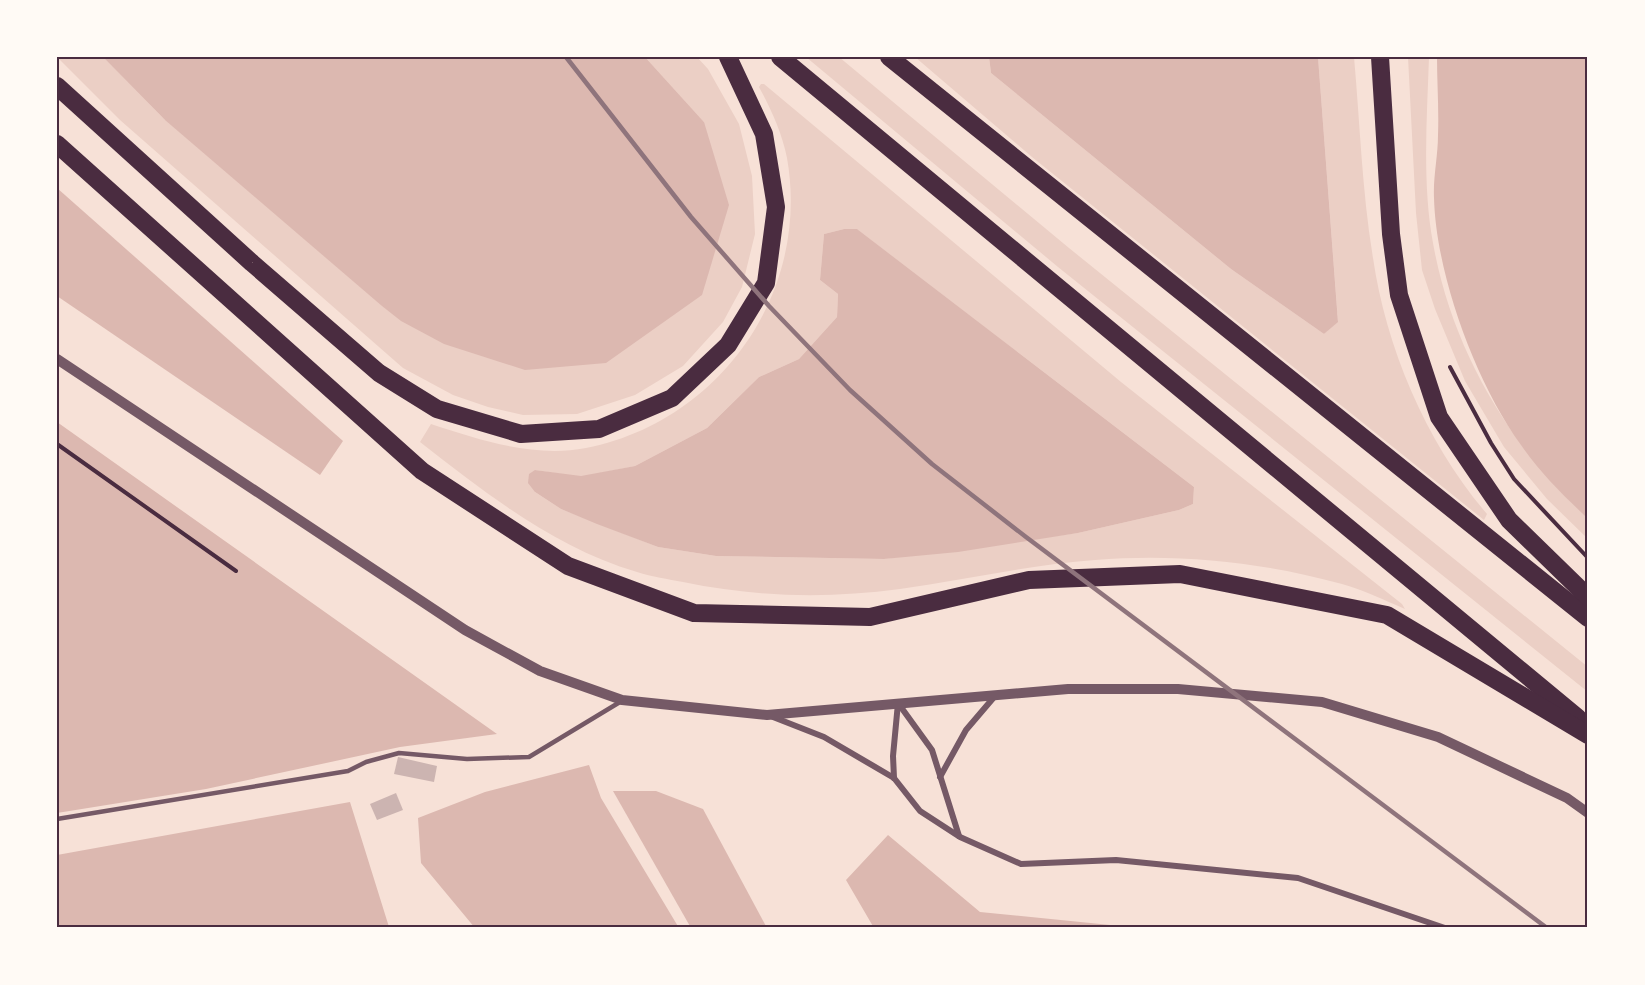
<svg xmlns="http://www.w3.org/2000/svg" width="1645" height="985" font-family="Mulish,sans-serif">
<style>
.green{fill:#ebcfc5;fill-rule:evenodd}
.water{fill:#dcb8b0}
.building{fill:#ccb4b1}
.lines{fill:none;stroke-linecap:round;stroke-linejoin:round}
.path{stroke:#4a2c40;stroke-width:4}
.service{stroke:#755966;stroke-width:4.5}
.minor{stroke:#755966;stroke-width:6}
.tertiary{stroke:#755966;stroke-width:10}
.motorway{stroke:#4a2c40;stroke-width:18}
.rail{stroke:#8f747c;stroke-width:4.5}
.neatline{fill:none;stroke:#4a2c40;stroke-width:2}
</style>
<rect width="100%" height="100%" fill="#f7e1d7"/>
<!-- green -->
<g class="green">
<polygon points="57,57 103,57 165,120 704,122 645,57 697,57 708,69 739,124 752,176 755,234 742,287 723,322 683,366 635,395 577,414 523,415 488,407 453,395 403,368 120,120"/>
<polygon points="806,57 839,57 1069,248 1588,667 1588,692 1058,267"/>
<path d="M 915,57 L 989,57 L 991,73 L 1231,269 L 1324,334 L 1338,321 L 1318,57 L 1354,57 C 1360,124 1362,191 1373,258 C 1386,348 1427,444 1487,514 L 1484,520 L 1032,157 Z"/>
<path d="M 1408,57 L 1429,57 C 1427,117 1422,184 1433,243 C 1452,350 1509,445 1588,519 L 1588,539 L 1547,499 L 1504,447 L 1465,381 L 1435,309 L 1422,270 L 1416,213 Z"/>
<path d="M 761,84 L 764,84 L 1121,382 L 1402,604 L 1405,609 C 1384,600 1364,590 1342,584 C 1263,562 1177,553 1095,560 C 1029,565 965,580 900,589 C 825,599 756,597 683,582 C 668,579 652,577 637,572 C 555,548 487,494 420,442 L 431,424 C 480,440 533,458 586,448 C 719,422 811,293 787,158 C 782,133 771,109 759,87 ZM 844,229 L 858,230 L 1194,487 L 1193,504 L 1179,510 L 1078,533 L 884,559 L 716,556 L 658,547 L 561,509 L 535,492 L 535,470 L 581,477 L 635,466 L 707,428 L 759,377 L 799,359 L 837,317 L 838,294 L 820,280 L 824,234 Z"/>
</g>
<!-- water -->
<g class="water">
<polygon points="103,57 645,57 704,122 729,205 702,295 606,363 525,370 444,344 401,321 382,306 165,120"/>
<polygon points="989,57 1318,57 1338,322 1324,334 1231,269 991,73"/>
<path d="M 1437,57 L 1588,57 L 1588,519 C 1564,496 1540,473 1521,445 C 1476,383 1436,275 1434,198 C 1433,177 1438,156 1438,135 C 1439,109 1437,83 1437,57 Z"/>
<polygon points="57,188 343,441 320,475 57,296"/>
<polygon points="844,229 857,229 1194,487 1193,504 1179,510 1078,533 958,552 884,559 716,556 658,547 597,524 561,509 535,492 528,483 529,474 535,470 581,476 635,466 707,428 759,377 799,359 837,317 838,294 820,280 824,234"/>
<polygon points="57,422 497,734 400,747 206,789 57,813"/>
<polygon points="589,765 601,798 679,928 475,928 421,863 418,818 485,792"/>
<polygon points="613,791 656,791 703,809 767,928 691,928"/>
<polygon points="350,802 389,927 420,928 57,928 57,855"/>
<polygon points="888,835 980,912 1140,928 874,928 846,880"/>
</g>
<!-- building -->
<g class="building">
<polygon points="398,757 437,766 434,782 394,774"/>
<polygon points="396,793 403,810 377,820 370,804"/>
</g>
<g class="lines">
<!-- path -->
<g class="path">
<polyline points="1450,367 1491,443 1514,479 1588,558"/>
<polyline points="57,444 236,571"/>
</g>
<!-- service -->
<polyline class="service" points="57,819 348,771 366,762 399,753 467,759 529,757 620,702"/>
<!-- minor -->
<g class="minor">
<polyline points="898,703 932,750 959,836"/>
<polyline points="773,717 824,737 894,778 920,811 960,837 1021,864 1116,860 1298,878 1445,928"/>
<polyline points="940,777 966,730 995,696"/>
<polyline points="894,778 893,756 898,703"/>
</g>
<!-- tertiary -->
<polyline class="tertiary" points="57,359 465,630 540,671 622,700 767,715 1068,689 1178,689 1322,702 1438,737 1567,798 1588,813"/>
<!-- motorway -->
<g class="motorway">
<polyline points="780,57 1578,718"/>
<polyline points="889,57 1588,618"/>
<polyline points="1380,57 1391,234 1399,295 1439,417 1509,520 1588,597"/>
<polyline points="57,86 252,263 379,373 437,409 521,434 599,429 672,398 728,345 766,283 776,207 764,134 728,57"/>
<polyline points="57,144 422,471 568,566 694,613 870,617 1029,580 1180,574 1387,615 1588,735"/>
</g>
<!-- rail -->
<polyline class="rail" points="566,57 691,217 769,306 850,390 932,464 1026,537 1547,928"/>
</g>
<!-- border -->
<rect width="1645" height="985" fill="none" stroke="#fffaf5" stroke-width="117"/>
<rect x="58" y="58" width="1528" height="868" class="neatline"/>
</svg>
